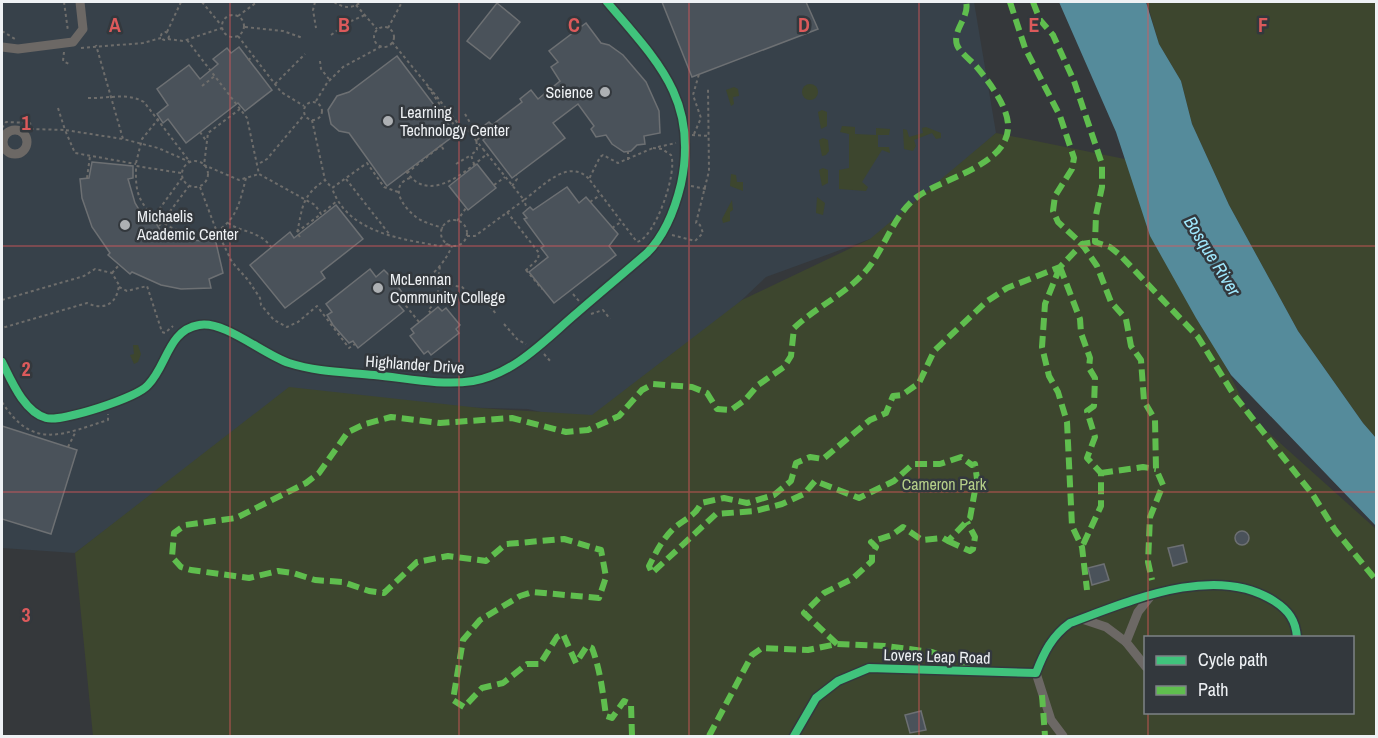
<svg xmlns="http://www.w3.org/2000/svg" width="1378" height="738" font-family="'Archivo Narrow',sans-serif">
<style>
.built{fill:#37414a}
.green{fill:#3d462e;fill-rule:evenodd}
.water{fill:#558b9b}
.building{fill:#4a525a;stroke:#6d7073;stroke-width:1.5}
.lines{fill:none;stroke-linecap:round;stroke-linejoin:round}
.path{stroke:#6e6d6b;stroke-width:2;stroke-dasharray:3 3;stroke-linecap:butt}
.minor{stroke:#6c6865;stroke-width:9}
.path-bridge{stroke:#6e6d6b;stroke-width:2;stroke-dasharray:3 3;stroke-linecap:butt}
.quiet{stroke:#5fbe4e;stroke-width:6;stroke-dasharray:12 6;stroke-linecap:butt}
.cycleway-casing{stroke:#33383d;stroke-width:11}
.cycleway{stroke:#40c37c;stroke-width:8}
.grid{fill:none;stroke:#dc5a5b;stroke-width:1.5;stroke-opacity:0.55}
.poi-dot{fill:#adb0b3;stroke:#33383d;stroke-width:2}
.labels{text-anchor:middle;stroke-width:5;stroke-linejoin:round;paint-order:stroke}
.poi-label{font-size:16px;fill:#eef1f4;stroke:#33383d;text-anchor:start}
.street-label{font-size:16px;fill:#eef1f4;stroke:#33383d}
.park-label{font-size:16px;fill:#b5cf89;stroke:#33383d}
.water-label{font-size:18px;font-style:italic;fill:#a0e9fe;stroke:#33383d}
.grid-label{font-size:20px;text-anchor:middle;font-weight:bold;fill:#dc5a5b;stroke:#33383d;stroke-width:5;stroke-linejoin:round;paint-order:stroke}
</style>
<rect width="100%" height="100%" fill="#35383b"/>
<!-- built -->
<polygon class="built" points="2,2 974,2 996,133 884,234 766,277 694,345 583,422 528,409 445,407 177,476 75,553 2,548"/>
<!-- green -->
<g class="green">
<polygon points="1147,2 1376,2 1376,438 1363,423 1298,331 1229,205 1192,124 1181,81 1159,44"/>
<circle cx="810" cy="92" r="8"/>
<polygon points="734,87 738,89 739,96 733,97 734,104 731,106 726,90"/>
<polygon points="822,110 827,112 827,126 821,129 818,112"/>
<polygon points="842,126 855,127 855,134 876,135 876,128 890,129 889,135 878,135 878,147 889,147 890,153 882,150 862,182 868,187 866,191 839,189 839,170 849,168 849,134 840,132"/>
<polygon points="926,127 941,133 941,138 936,139 932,133 914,140 916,146 913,151 904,149 903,129 907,130 909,137 923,133 922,128"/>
<path d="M 996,133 L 1125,159 L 1250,416 L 1376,529 L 1376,736 L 93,736 L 75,553 L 289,387 L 480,408 L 592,415 L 742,300 L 870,239 ZM 1146,638 L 1352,638 L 1352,712 L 1146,712 Z"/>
<polygon points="823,138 828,140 829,151 826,155 822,156 819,140"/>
<polygon points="823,168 828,170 828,183 822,186 819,170"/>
<polygon points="731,174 736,175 737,182 743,182 743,191 730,186"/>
<polygon points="817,197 825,203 823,215 816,213"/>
<polygon points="732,200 733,210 730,212 730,221 723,223 722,219"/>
<polygon points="133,345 138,345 141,354 138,362 134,364 130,355 134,354"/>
</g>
<!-- water -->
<polygon class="water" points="1059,2 1146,2 1159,44 1181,81 1192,124 1229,205 1298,331 1363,423 1376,438 1376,526 1231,375 1196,318 1150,236 1116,132"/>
<!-- building -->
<g class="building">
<polygon points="662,2 806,2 818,29 692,77"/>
<polygon points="497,3 520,22 490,59 467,41"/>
<polygon points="586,23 601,43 609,45 623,55 646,82 659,111 660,133 644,136 645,144 637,145 631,151 624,152 612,144 606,135 596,137 591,129 594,126 578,104 553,123 565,138 512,178 483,140 487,136 481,128 489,122 492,125 522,102 520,99 531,90 538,99 560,81 551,67 558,62 549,51"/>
<polygon points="239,47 272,90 245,111 238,103 186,143 168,119 163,123 157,114 168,105 157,89 189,65 200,79 218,64 213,59 227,48 231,53"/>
<polygon points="397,56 456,134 387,186 349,133 339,131 331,124 328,110 337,96 349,92"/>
<polygon points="92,162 133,166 133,178 128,179 135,203 144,218 154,220 162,233 179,239 203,241 202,237 214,234 223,273 209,279 211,288 181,289 161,285 132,272 130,274 108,255 110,253 92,227 82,198 80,179 89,178"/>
<polygon points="477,164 496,188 468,210 449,186"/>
<polygon points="567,187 579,203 586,197 618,234 609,246 616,255 554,303 529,272 548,257 541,248 544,246 524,219 527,218 523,213 530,207 533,210"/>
<polygon points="336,205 363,239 321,272 325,278 285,308 250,265 290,232 294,238"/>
<polygon points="370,269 376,277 384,270 392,278 406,298 398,304 404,311 358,348 353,341 349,343 333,325 327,315 332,312 326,304"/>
<polygon points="438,307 442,311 446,308 460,325 456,329 459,333 431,355 428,351 424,354 410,336 414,333 411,329"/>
<polygon points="2,426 77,450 51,534 2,519"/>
<circle cx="1242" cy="538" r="7"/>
<polygon points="1183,545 1187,562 1173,566 1168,548"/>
<polygon points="1104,564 1109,580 1092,585 1088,568"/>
<polygon points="921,711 926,730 910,733 905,715"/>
</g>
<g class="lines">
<!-- path -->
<g class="path">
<polyline points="64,2 68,31"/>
<polyline points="202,2 221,25"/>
<polyline points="315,2 313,10 316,28"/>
<path d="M 334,2 C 343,8 352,9 361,2"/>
<polyline points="356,5 377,29"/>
<circle cx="233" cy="26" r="11"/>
<polyline points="238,16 257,2"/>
<polyline points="245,27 283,31 303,38"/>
<circle cx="384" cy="37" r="10"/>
<polyline points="388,28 402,2"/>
<polyline points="2,31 15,39"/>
<circle cx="165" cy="36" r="4"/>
<polyline points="167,32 181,2"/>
<polyline points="331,35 349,22 365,15"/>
<polyline points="238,36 281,92 304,106"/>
<polyline points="168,39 183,41 222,28"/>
<polyline points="187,40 247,118 259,174 315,205 321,214 337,201"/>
<polyline points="392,42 433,92"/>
<polyline points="81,48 143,43 161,38"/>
<polyline points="64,52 63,61 69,64"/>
<polyline points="248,60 254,56"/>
<polyline points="320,61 321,69 329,79"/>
<polyline points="275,84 305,54"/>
<polyline points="202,86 216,75"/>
<polyline points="428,87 456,128"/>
<path d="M 88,98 C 107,99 127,92 144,102 L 190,162 L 158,148 L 123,139 L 96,45"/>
<polyline points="316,101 327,83 343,67 382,46"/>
<circle cx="313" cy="111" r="9"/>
<polyline points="58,108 65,130 123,139"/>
<polyline points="240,109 208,133 204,165 239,180 259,174"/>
<polyline points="465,114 476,133 477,150 471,155 474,164"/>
<polyline points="312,120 325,180 332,188"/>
<polyline points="2,128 6,122 30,123 32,129 65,130 75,153 136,164"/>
<polyline points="200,132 207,142"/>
<polyline points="694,134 701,118 693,95 699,74"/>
<polyline points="692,135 710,136"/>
<polyline points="477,140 483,135 485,138"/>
<polyline points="442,147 445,152"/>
<polyline points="658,147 676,143"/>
<path d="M 653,148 L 662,149 L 671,155 C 678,172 655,238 637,242 L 589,179 L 600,157 L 603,155 L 618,163 Z"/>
<path d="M 483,149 L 524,200 C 542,187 569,156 590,180"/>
<polyline points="628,160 628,152"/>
<circle cx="195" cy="174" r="13"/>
<polyline points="136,163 142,139 160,117"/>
<polyline points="260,163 267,159 304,115"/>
<polyline points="456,164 471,155"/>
<path d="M 406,171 C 429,206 466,171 487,154"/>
<path d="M 181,173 L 136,166 C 136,179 135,190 142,202 C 157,228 206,249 229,221 C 239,210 242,193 246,178"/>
<polyline points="407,173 443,144"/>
<polyline points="87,178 90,156"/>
<path d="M 410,178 C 388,186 403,207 416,217 C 424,223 434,225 443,228"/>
<polyline points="346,179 390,235"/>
<polyline points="494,185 505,177"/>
<polyline points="512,186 517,179 516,175"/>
<polyline points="691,186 706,189"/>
<polyline points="200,187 215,227 232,262 248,280 260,298 261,305 274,320 287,327 298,322 317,306 349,348 355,344"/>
<path d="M 398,192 L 384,187 L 367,163 L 332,188 C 347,232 400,239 440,246 L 448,244"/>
<polyline points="590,202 600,195"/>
<polyline points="507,212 539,253 538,259 525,271"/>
<polyline points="152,219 182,178"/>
<circle cx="454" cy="233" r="13"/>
<polyline points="457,221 466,208"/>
<path d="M 228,223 C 243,233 260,231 271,247"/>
<polyline points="159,226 189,186"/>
<polyline points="612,228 621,222"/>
<polyline points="297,232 321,214"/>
<polyline points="672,235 695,241 703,233 700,225 696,223 709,171 708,89 710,89"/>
<polyline points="467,236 475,236 524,200 527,209"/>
<path d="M 300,237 L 297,233 C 303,206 301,197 325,180"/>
<polyline points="526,270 542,289"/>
<polyline points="112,273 119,265"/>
<path d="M 396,283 C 401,283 410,286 416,284 C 431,280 447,259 452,246"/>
<polyline points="438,283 462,287 478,302 487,302 496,314"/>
<polyline points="119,287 127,291 147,286 162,332 165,333 173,326"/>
<polyline points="573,294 579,301"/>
<path d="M 2,300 L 84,276 L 95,269 L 112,273 L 119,285 C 117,304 104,311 87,303 L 2,328"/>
<polyline points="402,301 419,322"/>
<path d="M 431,313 L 428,310 C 443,298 436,285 440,267"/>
<polyline points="591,314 603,310 610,319"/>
<polyline points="504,324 518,340 526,344"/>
<polyline points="544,354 551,362"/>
<path d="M 2,402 C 33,451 63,434 108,420 L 108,414"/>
<polyline points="68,447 76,431"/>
</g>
<!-- minor -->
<g class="minor">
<polyline points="2,47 18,49 73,42 83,29 80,2"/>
<circle cx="15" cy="142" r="12"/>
<path d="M 2,362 C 11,380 24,412 46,418 C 62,422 137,398 148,385 C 167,366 168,330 199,325 C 224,320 264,355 289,363 C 317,372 345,372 374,375 C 406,378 441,386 473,381 C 515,374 547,338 578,312 C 601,292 624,273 647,253 C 666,234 675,209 681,184 C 699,100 657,61 607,2"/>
<polyline points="1082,619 1106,627 1126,642 1146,667"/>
<polyline points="1126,642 1138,612 1150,597"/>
<path d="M 1036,673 C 1044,652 1052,636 1070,623 C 1130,601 1215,563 1274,601 C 1288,610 1296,620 1297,638"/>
<polyline points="1036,673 1051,720 1063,736"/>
<polyline points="794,736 816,698 838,681 869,668 1036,673"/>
</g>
<!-- path-bridge -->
<polyline class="path-bridge" points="433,92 464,131 467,129 483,149"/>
<!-- quiet -->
<g class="quiet">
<polyline points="1010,2 1025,48 1060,116 1074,158 1072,169 1055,196 1053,211 1058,222 1082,244 1097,266 1111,302 1126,319 1131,346 1141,360 1144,401 1155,420 1156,469 1163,485 1150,517 1148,562 1152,580"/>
<polyline points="1033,2 1040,20 1053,35 1074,81 1102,164 1102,187 1096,215 1095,242 1110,247 1120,255 1198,337 1234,395 1313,495 1335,530 1376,580"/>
<polyline points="1060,267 1045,304 1042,347 1049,376 1058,392 1067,422 1072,526 1082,547 1087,590"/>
<polyline points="1060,267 1080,319 1081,333 1090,358 1089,368 1095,378 1094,406 1087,411 1095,437 1087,458 1101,473 1101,506 1082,547"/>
<polyline points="1101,473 1143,467 1156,469"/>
<polyline points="948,541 970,551 973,549 975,537 967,522"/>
<path d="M 837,644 L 804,613 L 824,593 L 852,579 L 872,561 L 872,554 L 876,547 L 871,542 L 892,535 L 903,527 L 922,540 L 943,538 L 948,541 L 970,518 L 977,479 L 975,464 L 972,465 L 961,457 L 940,464 L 913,464 L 894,481 L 859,498 L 815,481 L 804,494 L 782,504 L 755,511 L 716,514 L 652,573 L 649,566 C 656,552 662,540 673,529 C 684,519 696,516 701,503 L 724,498 L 747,503 L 774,495 L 791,481 L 796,463 L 810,457 L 823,459 L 870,420 L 886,413 L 893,396 L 902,395 L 919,383 L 934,351 L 986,302 L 1007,288 L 1060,267 L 1082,244 L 1095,242"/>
<polyline points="1042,695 1045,736"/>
<path d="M 632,736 L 631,704 L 624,701 L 612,718 L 606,716 C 603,693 600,669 592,648 L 587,646 L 576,663 L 563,634 L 557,637 L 540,664 L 527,664 L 503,683 L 482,688 L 464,707 L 453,700 L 463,640 L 480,620 L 520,596 L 533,592 L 599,598 L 606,577 L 601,550 L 564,539 L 506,544 L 486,561 L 448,556 L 417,562 L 384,593 L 369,591 L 343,582 L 315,580 L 293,573 L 278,571 L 249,578 L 191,570 L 181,567 L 172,557 L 174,533 L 185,525 L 236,518 L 306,483 L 319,473 L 348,432 L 365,424 L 391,417 L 440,423 L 512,418 L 566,432 L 588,430 L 619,416 L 642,390 L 653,384 L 692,387 L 707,393 L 717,409 L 731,410 L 745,400 L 758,385 L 784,367 L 791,356 L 794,328 C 815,308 842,296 862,275 C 884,253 891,217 917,197 C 942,178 1011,165 1008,124 C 1007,105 987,79 975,65 C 969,59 960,52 957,45 C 952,30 970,17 966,2"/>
<polyline points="709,736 752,655 762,648 808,650 837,644 885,646 932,652 969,667"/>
</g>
<defs>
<g id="cycleway">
<path d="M 2,362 C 11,380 24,412 46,418 C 62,422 137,398 148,385 C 167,366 168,330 199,325 C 224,320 264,355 289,363 C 317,372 345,372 374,375 C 406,378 441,386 473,381 C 515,374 547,338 578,312 C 601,292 624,273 647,253 C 666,234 675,209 681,184 C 699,100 657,61 607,2"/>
<path d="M 794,736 L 816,698 L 838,681 L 869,668 L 1036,673 C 1044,652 1052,636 1070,623 C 1130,601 1215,563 1274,601 C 1288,610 1296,620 1297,638"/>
</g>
</defs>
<!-- cycleway casing -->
<use href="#cycleway" class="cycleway-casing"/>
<!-- cycleway -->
<use href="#cycleway" class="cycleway"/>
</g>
<!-- grid -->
<path class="grid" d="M 230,2 L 230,736M 459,2 L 459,736M 689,2 L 689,736M 919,2 L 919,736M 1148,2 L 1148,638M 2,246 L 1376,246M 2,492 L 1376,492M 1148,712 L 1148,736"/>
<!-- markers -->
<g class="poi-dot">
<circle cx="605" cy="92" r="6"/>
<circle cx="388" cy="121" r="6"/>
<circle cx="125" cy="225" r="6"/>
<circle cx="378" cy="288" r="6"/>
</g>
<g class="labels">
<!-- poi labels -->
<g class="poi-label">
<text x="593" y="98" text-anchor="end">Science</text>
<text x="400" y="118">Learning<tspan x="400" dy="18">Technology Center</tspan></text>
<text x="137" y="222">Michaelis<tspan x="137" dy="18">Academic Center</tspan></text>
<text x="390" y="285">McLennan<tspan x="390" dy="18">Community College</tspan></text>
</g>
<!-- street labels -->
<g class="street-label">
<text transform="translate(415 364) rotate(4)" y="6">Highlander Drive</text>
<text transform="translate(937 656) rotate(2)" y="6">Lovers Leap Road</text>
</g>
<!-- park labels -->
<g class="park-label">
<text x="944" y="490">Cameron Park</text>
</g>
<!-- water labels -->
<g class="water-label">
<text transform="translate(1212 256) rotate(58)" y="6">Bosque River</text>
</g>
</g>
<g class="grid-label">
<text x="115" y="32">A</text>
<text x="344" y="32">B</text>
<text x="574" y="32">C</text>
<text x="804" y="32">D</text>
<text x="1034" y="32">E</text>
<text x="1263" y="32">F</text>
<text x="26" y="130">1</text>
<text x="26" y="376">2</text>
<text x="26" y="622">3</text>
</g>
<!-- border -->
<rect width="1378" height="738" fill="none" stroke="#eef1f4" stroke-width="6"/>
<!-- legend -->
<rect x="1144" y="636" width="210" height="78" fill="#33383d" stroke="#7e8286" stroke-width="1.5"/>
<rect x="1156" y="656" width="30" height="9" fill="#40c37c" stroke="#7e8286" stroke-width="1.5"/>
<text x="1198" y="666" font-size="18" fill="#eef1f4">Cycle path</text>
<rect x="1156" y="686" width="30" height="9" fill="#5fbe4e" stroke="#7e8286" stroke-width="1.5"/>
<text x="1198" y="696" font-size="18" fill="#eef1f4">Path</text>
</svg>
